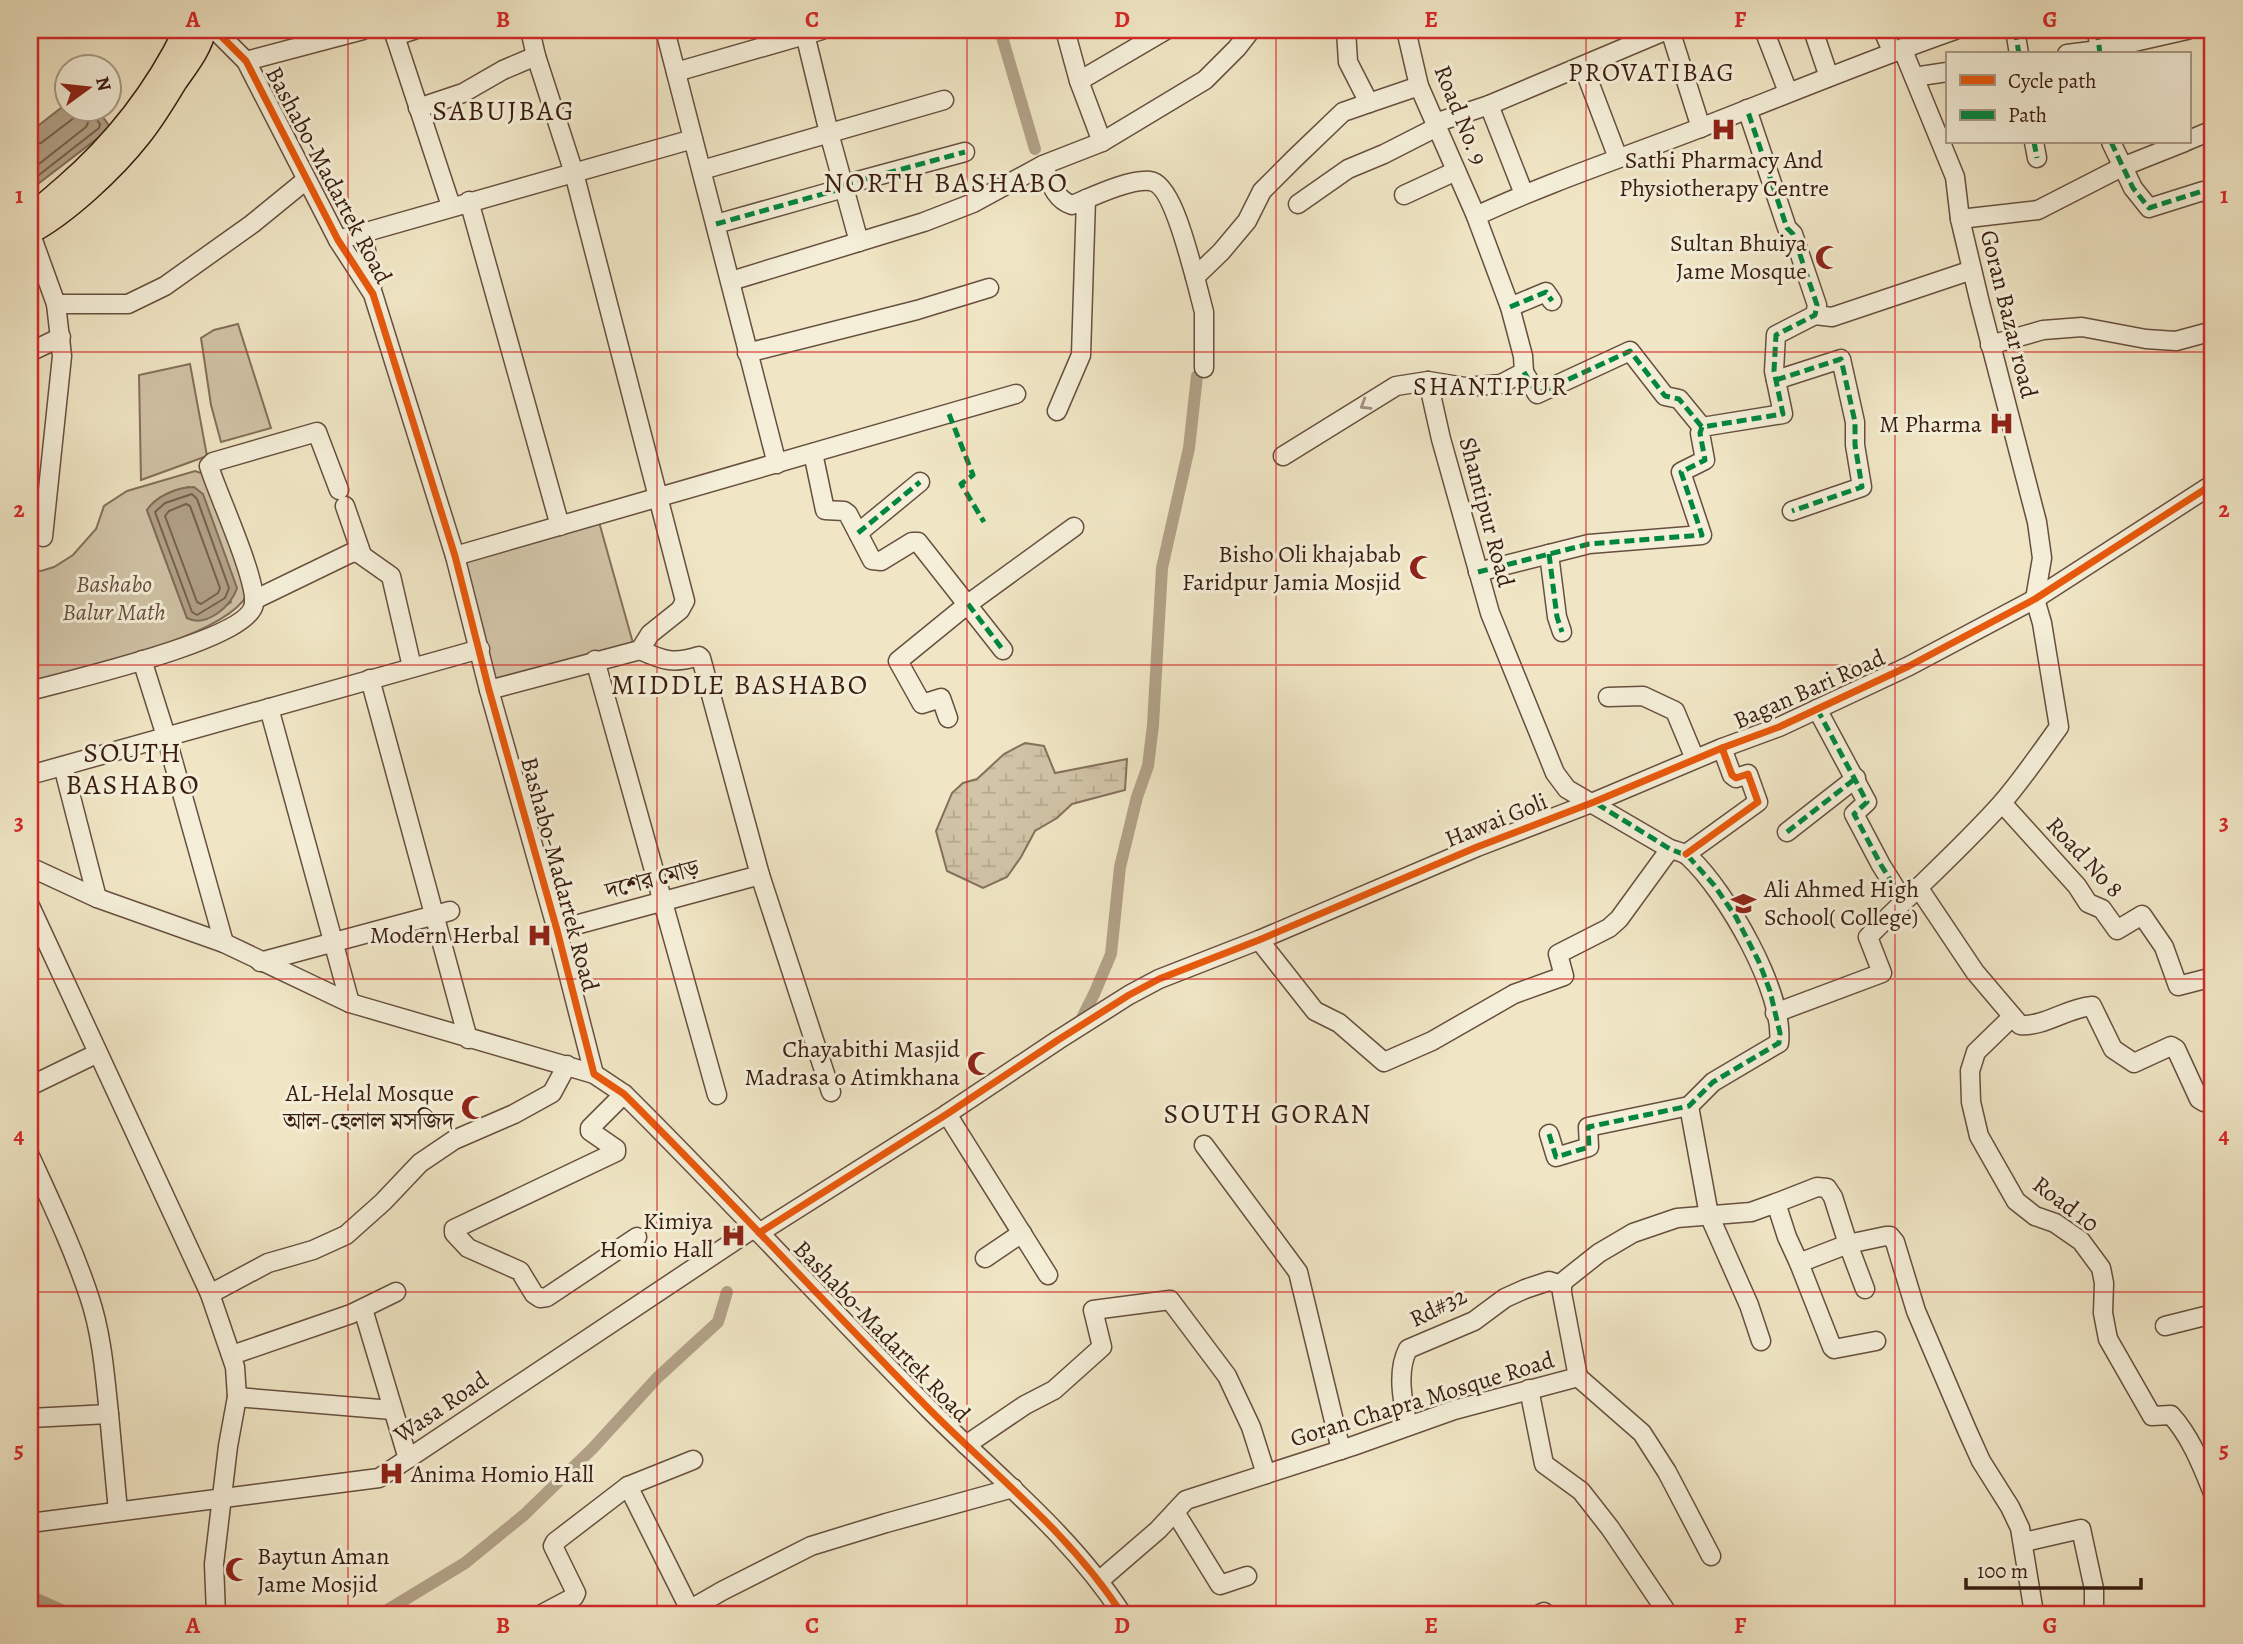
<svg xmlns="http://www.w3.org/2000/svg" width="2243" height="1644" font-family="Alegreya,'Noto Serif Bengali',serif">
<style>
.wetland{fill:url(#wetland-marsh);stroke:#85705c;stroke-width:2}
.park{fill:#d1c4a7;stroke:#85705c;stroke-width:2;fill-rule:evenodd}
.water{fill:#b2a288;stroke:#826d59;stroke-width:2}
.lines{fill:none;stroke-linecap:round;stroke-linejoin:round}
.shore{stroke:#76604d;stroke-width:2}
.canal{stroke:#b2a288;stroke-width:12}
.minor-casing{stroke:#674f3f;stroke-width:21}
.major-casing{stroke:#391d12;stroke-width:26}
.minor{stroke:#f5efd9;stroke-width:18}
.major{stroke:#f0e6c5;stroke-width:23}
.quiet{stroke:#00873e;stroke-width:5;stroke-dasharray:10 5;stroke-linecap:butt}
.cycleway-casing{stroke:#f5efd9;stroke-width:11}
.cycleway{stroke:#e8590c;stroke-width:7}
.oneway{stroke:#a0907f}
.grid{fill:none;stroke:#d62828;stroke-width:2;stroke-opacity:0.55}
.labels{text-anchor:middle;stroke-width:6;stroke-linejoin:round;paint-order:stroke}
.street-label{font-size:24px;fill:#391d12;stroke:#f5efd9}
.poi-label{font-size:24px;fill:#391d12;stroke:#f5efd9;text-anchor:end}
.park-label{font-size:24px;font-style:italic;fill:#674f3f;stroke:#f5efd9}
.neighbourhood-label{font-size:26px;letter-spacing:2px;fill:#391d12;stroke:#f5efd9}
.quarter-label{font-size:28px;letter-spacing:2px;fill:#391d12;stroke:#f5efd9}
.neatline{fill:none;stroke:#d62828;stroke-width:2.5}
.grid-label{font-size:23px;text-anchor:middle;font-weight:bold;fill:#d62828}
</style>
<defs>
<pattern id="wetland-marsh" width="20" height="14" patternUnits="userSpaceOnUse" patternTransform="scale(1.75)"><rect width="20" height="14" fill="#d1c4a7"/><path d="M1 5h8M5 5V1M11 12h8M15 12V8" fill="none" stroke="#b4a88f"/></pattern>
</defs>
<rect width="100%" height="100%" fill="#f0e6c5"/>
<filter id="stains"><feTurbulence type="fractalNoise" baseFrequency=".00286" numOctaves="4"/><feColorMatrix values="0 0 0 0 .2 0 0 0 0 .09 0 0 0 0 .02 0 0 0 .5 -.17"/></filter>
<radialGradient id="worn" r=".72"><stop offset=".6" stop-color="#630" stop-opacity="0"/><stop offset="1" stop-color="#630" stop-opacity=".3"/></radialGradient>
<!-- wetland -->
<polygon class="wetland" points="1025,743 1044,746 1055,773 1127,759 1125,790 1072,804 1057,818 1035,831 1021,857 1007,877 983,888 947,871 936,831 952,793 963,783 977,779 1004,754"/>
<!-- park -->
<g class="park">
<polygon points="238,324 271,428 221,442 211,405 201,338 214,330"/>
<polygon points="190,364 207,456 141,480 139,375"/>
<path d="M 195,471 L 207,475 L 247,595 C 224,638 78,669 30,682 L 30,569 L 41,571 L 54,567 L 73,555 L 96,529 L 104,506 L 127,491 ZM 189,487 L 231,602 L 206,619 L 187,618 L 147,510 C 156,497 174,490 189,487 Z"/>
<polygon points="599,522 633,643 494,681 462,561"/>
</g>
<!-- water -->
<g class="water">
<polygon points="66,104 66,108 97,109 111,128 30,190 30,132"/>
<path d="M 194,487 L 203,494 L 237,588 C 232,606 206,628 187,618 L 147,510 C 156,496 178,487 194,487 Z"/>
</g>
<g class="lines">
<!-- shore -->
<g class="shore">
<polyline points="30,146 41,143 79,114 83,115 88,123 86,127 30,171"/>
<polyline points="30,182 99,128 100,124 93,115 92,108"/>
<polygon points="192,494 197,499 229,588 225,598 197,615 192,612 155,512 165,503"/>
<polygon points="186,504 190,506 220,588 218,593 201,604 197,602 165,516 169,511"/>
</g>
<!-- canal -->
<g class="canal">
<polyline points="1000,30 1035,149"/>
<polyline points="1077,1028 1095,992 1111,954 1120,867 1137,797 1148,766 1153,725 1162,568 1189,448 1197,376"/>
<polyline points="30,1596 70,1614"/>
<polyline points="381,1614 465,1563 524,1515 593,1448 657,1378 718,1322 727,1292"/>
</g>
<defs>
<g id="minor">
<path d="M 215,30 L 246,61 L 338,240 L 373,294 L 455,556 L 489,690 L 557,930 L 594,1074 L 624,1094 C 728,1197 827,1306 930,1410 C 996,1476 1071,1535 1122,1614"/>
<polyline points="393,30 451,206"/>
<polyline points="665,30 777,464"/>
<polyline points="804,30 829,133 859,242"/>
<polyline points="1065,30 1079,81 1102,142"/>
<polyline points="1346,30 1348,62 1369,103 1419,86"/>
<path d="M 1406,30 L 1419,86 L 1476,216 L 1510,307 L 1523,356 L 1524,372 L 1501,384 L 1465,387 L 1428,381 L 1441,439 L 1490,613 L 1555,773 L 1567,789 L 1670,849 C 1676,851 1684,852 1689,857 C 1726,891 1785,993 1779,1043 L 1713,1082 L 1689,1106 L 1588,1127 L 1589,1147 L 1556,1157 L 1549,1134"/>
<polyline points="1670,30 1701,128"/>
<polyline points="1764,30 1788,92"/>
<polyline points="1813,30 1829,77"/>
<polyline points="1883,30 1892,51"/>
<polyline points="2015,30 2019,54"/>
<polyline points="2097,30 2100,54"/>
<polyline points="395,36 414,30"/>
<polyline points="2067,54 2099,50 2187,30"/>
<polyline points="246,61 363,30"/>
<polyline points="1583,66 1618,158"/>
<polyline points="676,72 822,30"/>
<polyline points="1914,77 1947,72"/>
<polyline points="1079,81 1166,30"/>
<polyline points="1489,105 1524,194"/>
<polyline points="418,108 463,93 503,70 536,56"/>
<polyline points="1435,123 1489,105 1667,30"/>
<polyline points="2189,140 2213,130"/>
<polyline points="2034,142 2037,158"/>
<polyline points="2111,142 2133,188 2149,208 2203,191 2213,196"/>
<path d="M 1043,165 C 1050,181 1054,199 1072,205 C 1092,197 1128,179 1150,181 C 1172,183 1189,257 1195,277"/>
<polyline points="702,170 944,100"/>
<polyline points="843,185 965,152"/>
<polyline points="1404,195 1456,171"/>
<polyline points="469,201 560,526"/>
<polyline points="1298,204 1348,169 1384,154 1437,127"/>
<path d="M 1476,216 C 1549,182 1625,157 1700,128 C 1785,95 1869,60 1955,30"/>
<polyline points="1960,219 2038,210 2122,167 2185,142"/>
<polyline points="716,224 844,188"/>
<polyline points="30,232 56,304 62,356 43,537"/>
<polyline points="363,232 372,287"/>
<polyline points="338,240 693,139"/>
<polyline points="731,281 924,222 973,203 1043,165 1102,142 1205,80 1237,48 1251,30"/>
<polyline points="56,304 128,304 165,286 252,224 306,180"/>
<polyline points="1510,307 1546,292 1552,301"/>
<polyline points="1815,315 1832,317 1972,270"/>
<polyline points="1990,345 2043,330 2082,327 2146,339 2176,341 2213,331"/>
<polyline points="30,352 61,337"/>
<polyline points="747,353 917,310 989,288"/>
<polyline points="1204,368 1204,312 1195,277 1221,252 1247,221 1262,191 1294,159 1343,112 1369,103"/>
<polyline points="1524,372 1537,394 1630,351 1665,396 1679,399 1702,427"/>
<polyline points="1776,380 1841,359 1855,422 1855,445 1862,487 1792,511"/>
<polyline points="1057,411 1081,355 1086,199"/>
<polyline points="813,453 825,510 844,511 848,514 872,560 881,561 912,542 918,542 1003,650"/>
<polyline points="1283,456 1396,386 1428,381"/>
<polyline points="345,506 362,555"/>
<polyline points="858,533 920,482"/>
<polyline points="1549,554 1557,617 1562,632"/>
<polyline points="455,556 1016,394"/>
<polyline points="1478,572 1589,544 1702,535 1681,472 1705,460 1700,433 1702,427 1783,414 1774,371 1776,335 1815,315 1817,305 1793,234 1787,228 1747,109"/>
<polyline points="254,600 351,553 357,552 391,576 412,667"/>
<path d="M 640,650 C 664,661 674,664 699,656 L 701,658 L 760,875 L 831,1092"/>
<polyline points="142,660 166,736 224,943"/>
<polyline points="595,660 717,1095"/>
<polyline points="370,679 468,1039"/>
<polyline points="489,690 640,650 650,634 680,610 685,601 574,173 536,56 530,30"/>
<path d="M 30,691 C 65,681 249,640 254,604 C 257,580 220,499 211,472 L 209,466 L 213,462 L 317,432 L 339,490"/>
<polyline points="1608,697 1643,696 1675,711 1695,759"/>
<polyline points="269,708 350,1003"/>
<polyline points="1817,709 1867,802 1854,814 1881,865 1903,900"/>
<polyline points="948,718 941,698 922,704 898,661 968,604 1074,527"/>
<polyline points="63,766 97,898"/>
<polyline points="30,775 480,649"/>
<polyline points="2002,803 2077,886 2088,903 2102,909 2117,930 2142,915 2164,947 2178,986 2213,977"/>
<polyline points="1787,832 1856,778"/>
<polyline points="1686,854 1758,802 1748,774 1736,778 1732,775 1722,748"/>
<polyline points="30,867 97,898 224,943 350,1003 594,1074"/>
<path d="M 1918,887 L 1975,972 L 2020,1025 C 2044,1027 2067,1008 2092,1006 L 2113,1049 L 2134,1063 L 2171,1046 L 2176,1049 L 2199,1099 L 2204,1102 L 2213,1101"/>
<polyline points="30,906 210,1294 235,1367 237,1397 228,1446 214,1564 216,1614"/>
<polyline points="557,930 760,875"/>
<polyline points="1259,940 1315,1011 1339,1023 1384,1062 1432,1041 1514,994 1564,976 1558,954 1609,928 1619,919 1670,849"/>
<polyline points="260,962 450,911"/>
<path d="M 1775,1013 L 1882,973 L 1868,937 C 1912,892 1959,851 2001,804 C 2022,780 2040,753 2059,727 L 2042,623 L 2035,599 L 2042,558 L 2037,522 L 1980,303 L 1960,219 L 1955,177 L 1902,48"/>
<path d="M 2012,1017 L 1976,1052 L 1970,1071 L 1971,1102 L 1979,1136 L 2016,1201 L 2035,1216 L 2055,1223 L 2081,1241 L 2101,1268 L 2104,1283 L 2103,1313 L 2108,1339 L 2152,1416 L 2171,1415 C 2191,1437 2202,1466 2213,1493"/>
<polyline points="30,1086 98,1053"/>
<polyline points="624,1094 590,1128 590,1131 616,1149 616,1152 454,1229 454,1233 468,1248 520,1271 534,1294 540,1298 547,1297 637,1237"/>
<polyline points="1689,1106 1709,1215 1749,1305 1761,1341"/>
<polyline points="947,1114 1048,1275"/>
<polyline points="1204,1145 1298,1272 1341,1450"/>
<path d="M 30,1156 C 51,1202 73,1248 89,1296 C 102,1334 105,1376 109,1414 L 30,1418"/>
<polyline points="1776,1203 1817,1187 1827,1188 1833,1197 1848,1244 1865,1289"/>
<polyline points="759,1233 947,1114 1058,1040 1129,995 1159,979 1259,940 1477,847 1594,802 1722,748 1779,727 1909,666 2035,599 2213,484"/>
<polyline points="985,1258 1022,1233"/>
<polyline points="1799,1263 1832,1347 1834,1349 1876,1341"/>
<polyline points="210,1294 268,1263 313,1250 346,1235 383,1202 420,1163 454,1140 514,1114 552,1093 567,1065"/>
<polyline points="363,1309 408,1459"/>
<polyline points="2165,1326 2213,1314"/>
<polyline points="232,1355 351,1314 396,1292"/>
<polyline points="1578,1377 1642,1433 1667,1472 1711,1556"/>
<polyline points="1529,1389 1544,1464 1581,1491 1610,1528 1668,1614"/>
<polyline points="237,1397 392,1410"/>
<polyline points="109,1414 118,1511"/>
<path d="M 1408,1426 C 1403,1403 1396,1372 1408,1349 L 1474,1321 L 1505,1298 L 1525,1289 L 1549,1281 L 1562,1285"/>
<polyline points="966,1445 1025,1405 1054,1390 1102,1347 1093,1310 1170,1300 1227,1376 1251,1427 1266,1474"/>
<polyline points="628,1486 692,1614"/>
<polyline points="1175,1512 1220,1585 1247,1576"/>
<polyline points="30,1523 379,1478 754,1228"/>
<polyline points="2024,1542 2081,1529 2094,1589 2094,1614"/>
<polyline points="1100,1580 1158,1530 1186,1500 1353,1446 1454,1410 1578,1377 1562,1293 1562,1285 1565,1280 1599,1253 1633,1233 1677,1218 1751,1212 1776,1203 1787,1237 1799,1263 1848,1244 1886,1236 1890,1236 1895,1242 1916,1311 1967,1430 1981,1461 2010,1507 2020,1528 2033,1607"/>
<polyline points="542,1614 574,1597 576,1593 553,1546 555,1542 628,1486 693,1460"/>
<polyline points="682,1614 722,1591 811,1546 886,1523 1013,1488"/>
<polyline points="1540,1614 1544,1612"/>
</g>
<g id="major">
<path d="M 30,214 C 43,208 53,197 64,188 C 115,144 157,90 186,30"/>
<path d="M 30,232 C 66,213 114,168 139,136 C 153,119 164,100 175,82 C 186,66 200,49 204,30"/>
</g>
</defs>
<!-- minor casing -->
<use href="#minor" class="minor-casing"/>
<!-- major casing -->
<use href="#major" class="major-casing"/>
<!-- minor -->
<use href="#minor" class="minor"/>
<!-- major -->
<use href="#major" class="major"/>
<!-- quiet -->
<g class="quiet">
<polyline points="2015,30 2019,54"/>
<polyline points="2097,30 2100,54"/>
<polyline points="2034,142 2037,158"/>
<polyline points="2111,142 2133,188 2149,208 2203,191 2213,196"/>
<polyline points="843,185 965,152"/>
<polyline points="716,224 844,188"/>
<polyline points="1510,307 1546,292 1552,301"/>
<polyline points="1524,372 1537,394 1630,351 1665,396 1679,399 1702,427"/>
<polyline points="1776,380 1841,359 1855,422 1855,445 1862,487 1792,511"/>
<polyline points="949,414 973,475 961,484 984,522"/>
<polyline points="858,533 920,482"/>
<polyline points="1549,554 1557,617 1562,632"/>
<polyline points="1478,572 1589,544 1702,535 1681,472 1705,460 1700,433 1702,427 1783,414 1774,371 1776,335 1815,315 1817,305 1793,234 1787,228 1747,109"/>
<polyline points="968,604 1003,650"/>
<polyline points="1817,709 1867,802 1854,814 1881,865 1903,900"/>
<polyline points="1787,832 1856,778"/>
<polyline points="1549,1134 1556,1157 1589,1147 1588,1127 1689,1106 1713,1082 1779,1043 1780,1033 1770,991 1759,962 1736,917 1714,885 1688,856 1670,849 1594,802"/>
</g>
<defs>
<g id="cycleway">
<path d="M 215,30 L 246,61 L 338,240 L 373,294 L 455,556 L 489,690 L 557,930 L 594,1074 L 624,1094 C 728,1197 827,1306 930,1410 C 996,1476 1071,1535 1122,1614"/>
<polyline points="1686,854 1758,802 1748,774 1736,778 1732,775 1722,748"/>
<polyline points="759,1233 947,1114 1058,1040 1129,995 1159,979 1259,940 1477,847 1594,802 1722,748 1779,727 1909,666 2035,599 2213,484"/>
</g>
</defs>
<!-- cycleway casing -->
<use href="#cycleway" class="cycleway-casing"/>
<!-- cycleway -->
<use href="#cycleway" class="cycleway"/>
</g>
<!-- one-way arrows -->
<defs><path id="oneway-chevron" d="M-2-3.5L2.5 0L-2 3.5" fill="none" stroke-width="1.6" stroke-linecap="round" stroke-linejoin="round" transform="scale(1.75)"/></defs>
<use class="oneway" href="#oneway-chevron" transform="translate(1365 405) rotate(149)"/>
<!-- grid -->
<path class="grid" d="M 348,30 L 348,1614M 657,30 L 657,1614M 967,30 L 967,1614M 1276,30 L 1276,1614M 1586,30 L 1586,1614M 1895,30 L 1895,1614M 30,352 L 2213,352M 30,665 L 2213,665M 30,979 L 2213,979M 30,1292 L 2213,1292"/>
<!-- icons -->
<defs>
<symbol id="hospital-bare" viewBox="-9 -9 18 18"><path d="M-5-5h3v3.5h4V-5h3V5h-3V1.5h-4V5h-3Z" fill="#8f2418" stroke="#f5efd9" stroke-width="2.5" paint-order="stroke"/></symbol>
<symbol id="mosque-bare" viewBox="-9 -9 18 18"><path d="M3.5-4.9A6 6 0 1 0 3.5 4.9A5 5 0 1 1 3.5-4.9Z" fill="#8f2418" stroke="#f5efd9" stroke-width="2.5" paint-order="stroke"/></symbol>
<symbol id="university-bare" viewBox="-9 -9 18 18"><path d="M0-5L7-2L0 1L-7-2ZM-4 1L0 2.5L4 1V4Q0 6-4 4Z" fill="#8f2418" stroke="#f5efd9" stroke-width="2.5" paint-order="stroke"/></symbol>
</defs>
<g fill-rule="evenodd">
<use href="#hospital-bare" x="1706" y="112" width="35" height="35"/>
<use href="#mosque-bare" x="1810" y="240" width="35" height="35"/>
<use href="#hospital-bare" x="1984" y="406" width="35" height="35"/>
<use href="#mosque-bare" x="1404" y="550" width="35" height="35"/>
<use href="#university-bare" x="1726" y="886" width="35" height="35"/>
<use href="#hospital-bare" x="522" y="918" width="35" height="35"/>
<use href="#mosque-bare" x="962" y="1046" width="35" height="35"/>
<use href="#mosque-bare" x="456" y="1090" width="35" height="35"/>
<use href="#hospital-bare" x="716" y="1218" width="35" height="35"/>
<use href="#hospital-bare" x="374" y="1456" width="35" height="35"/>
<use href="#mosque-bare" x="220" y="1552" width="35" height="35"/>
</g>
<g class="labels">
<!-- street labels -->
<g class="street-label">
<text transform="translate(1461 115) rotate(68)" y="8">Road No. 9</text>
<text transform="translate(329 175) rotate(62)" y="8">Bashabo-Madartek Road</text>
<text transform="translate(2009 314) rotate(76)" y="8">Goran Bazar road</text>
<text transform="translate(1487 512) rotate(75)" y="8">Shantipur Road</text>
<text transform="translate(1809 689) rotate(-24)" y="8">Bagan Bari Road</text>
<text transform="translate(1496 820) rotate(-22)" y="8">Hawai Goli</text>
<text transform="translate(2085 857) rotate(47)" y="8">Road No 8</text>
<text transform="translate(560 874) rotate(75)" y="8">Bashabo-Madartek Road</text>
<text transform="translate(652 879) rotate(-15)" y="8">দশের মোড়</text>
<text transform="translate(2066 1204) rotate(37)" y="8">Road 10</text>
<text transform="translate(1438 1307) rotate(-26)" y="8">Rd#32</text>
<text transform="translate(882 1331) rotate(46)" y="8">Bashabo-Madartek Road</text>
<text transform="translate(1422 1399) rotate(-17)" y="8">Goran Chapra Mosque Road</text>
<text transform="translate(441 1407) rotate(-34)" y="8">Wasa Road</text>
</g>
<!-- poi labels -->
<g class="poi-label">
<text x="1724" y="168" text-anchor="middle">Sathi Pharmacy And<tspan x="1724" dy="28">Physiotherapy Centre</tspan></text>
<text x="1807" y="251">Sultan Bhuiya<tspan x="1807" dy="28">Jame Mosque</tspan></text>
<text x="1982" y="432">M Pharma</text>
<text x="1401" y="562">Bisho Oli khajabab<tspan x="1401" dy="28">Faridpur Jamia Mosjid</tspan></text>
<text x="1764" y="897" text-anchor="start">Ali Ahmed High<tspan x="1764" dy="28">School( College)</tspan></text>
<text x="519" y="943">Modern Herbal</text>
<text x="960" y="1057">Chayabithi Masjid<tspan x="960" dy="28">Madrasa o Atimkhana</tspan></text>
<text x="454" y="1101">AL-Helal Mosque<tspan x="454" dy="28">আল-হেলাল মসজিদ</tspan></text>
<text x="713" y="1229">Kimiya<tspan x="713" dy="28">Homio Hall</tspan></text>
<text x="411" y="1482" text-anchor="start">Anima Homio Hall</text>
<text x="257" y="1564" text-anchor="start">Baytun Aman<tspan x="257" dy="28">Jame Mosjid</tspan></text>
</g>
<!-- park labels -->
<g class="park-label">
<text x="114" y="592">Bashabo<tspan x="114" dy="28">Balur Math</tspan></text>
</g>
<!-- neighbourhood labels -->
<g class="neighbourhood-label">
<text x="1652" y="81">PROVATIBAG</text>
<text x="1491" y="395">SHANTIPUR</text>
</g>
<!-- quarter labels -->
<g class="quarter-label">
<text x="504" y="120">SABUJBAG</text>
<text x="946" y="192">NORTH BASHABO</text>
<text x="740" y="694">MIDDLE BASHABO</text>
<text x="133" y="762">SOUTH<tspan x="133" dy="32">BASHABO</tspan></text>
<text x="1268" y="1123">SOUTH GORAN</text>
</g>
</g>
<!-- margin -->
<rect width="2243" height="1644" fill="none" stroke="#f0e6c5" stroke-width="77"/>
<!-- legend -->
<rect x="1946" y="52" width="245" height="91" fill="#f5efd9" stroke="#aa9b89" stroke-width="2"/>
<rect x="1960" y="75" width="35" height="10" fill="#e8590c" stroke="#aa9b89" stroke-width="2"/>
<text x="2008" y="88" font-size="21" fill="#391d12">Cycle path</text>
<rect x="1960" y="110" width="35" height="10" fill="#00873e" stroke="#aa9b89" stroke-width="2"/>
<text x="2008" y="122" font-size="21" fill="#391d12">Path</text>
<!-- north arrow -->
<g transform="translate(88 88) rotate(75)"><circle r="33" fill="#f5efd9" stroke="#aa9b89" stroke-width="2"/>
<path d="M0-5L12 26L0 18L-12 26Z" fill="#8f2418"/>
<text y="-10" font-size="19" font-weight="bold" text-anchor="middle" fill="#391d12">N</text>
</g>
<!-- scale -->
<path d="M1966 1578v10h175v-10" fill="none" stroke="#391d12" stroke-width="3.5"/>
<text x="1977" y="1578" font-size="21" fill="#391d12" stroke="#f5efd9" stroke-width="5" paint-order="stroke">100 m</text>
<rect x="38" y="38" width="2166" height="1568" class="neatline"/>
<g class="grid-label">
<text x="193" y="27">A</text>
<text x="503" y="27">B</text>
<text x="812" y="27">C</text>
<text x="1122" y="27">D</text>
<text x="1431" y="27">E</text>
<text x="1740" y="27">F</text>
<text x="2050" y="27">G</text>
<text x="19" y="203">1</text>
<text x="2224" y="203">1</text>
<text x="19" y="517">2</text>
<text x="2224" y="517">2</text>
<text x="19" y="830">3</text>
<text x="2224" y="830">3</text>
<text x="19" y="1143">4</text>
<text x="2224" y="1143">4</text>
<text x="19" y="1457">5</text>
<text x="2224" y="1457">5</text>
<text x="193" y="1633">A</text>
<text x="503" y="1633">B</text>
<text x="812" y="1633">C</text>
<text x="1122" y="1633">D</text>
<text x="1431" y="1633">E</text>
<text x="1740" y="1633">F</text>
<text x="2050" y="1633">G</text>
</g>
<rect width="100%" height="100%" filter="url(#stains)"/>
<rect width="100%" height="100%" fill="url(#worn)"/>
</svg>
